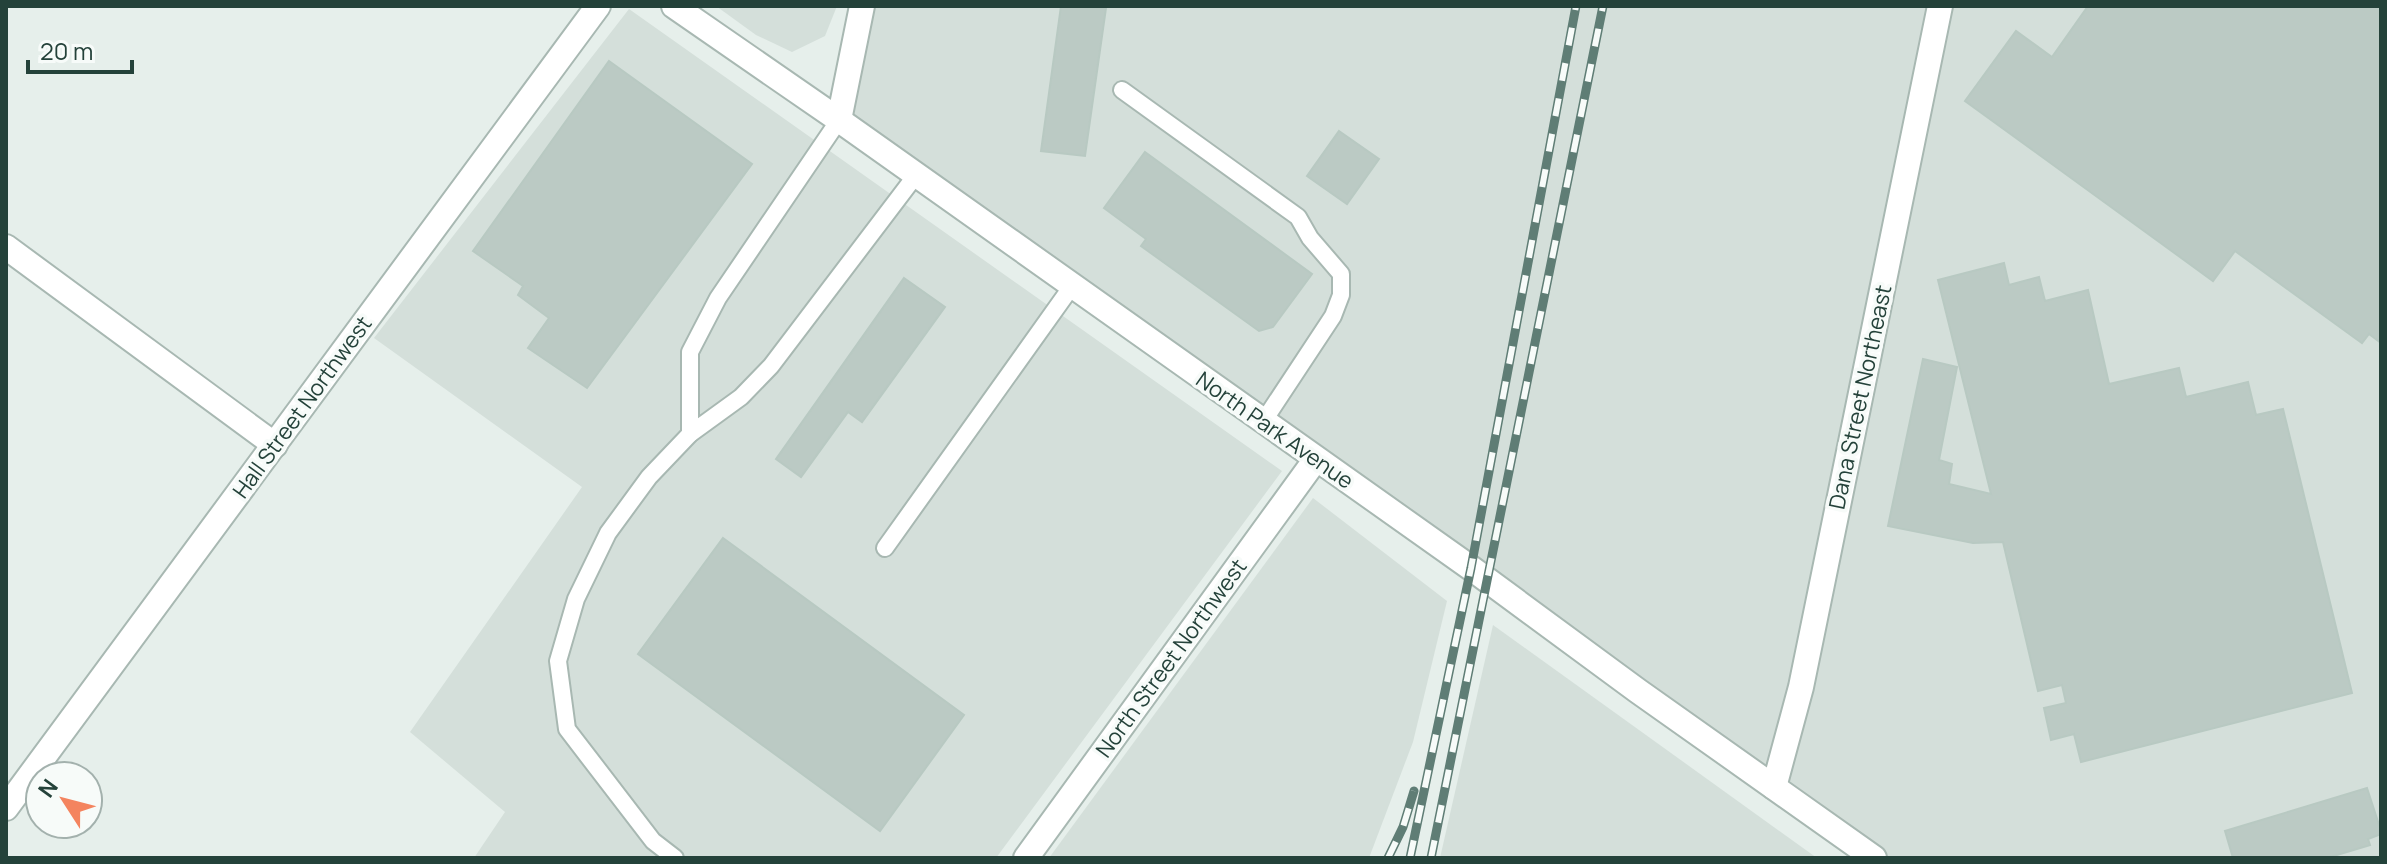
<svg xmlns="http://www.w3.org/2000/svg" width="2387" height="864" font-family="Manrope,sans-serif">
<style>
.built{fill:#d4dfda}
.building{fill:#bbcac4;stroke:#b8c9c2;stroke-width:2}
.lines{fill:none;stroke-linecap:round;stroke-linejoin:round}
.service-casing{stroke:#a8b8b2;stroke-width:20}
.minor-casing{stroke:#a8b8b2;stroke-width:28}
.tertiary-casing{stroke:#a8b8b2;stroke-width:28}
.service{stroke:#fff;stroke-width:16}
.minor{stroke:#fff;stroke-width:24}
.tertiary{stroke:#fff;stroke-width:24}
.rail-casing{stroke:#5f7d75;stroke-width:9}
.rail{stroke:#f7fbf9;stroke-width:6;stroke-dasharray:18;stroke-linecap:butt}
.labels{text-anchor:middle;stroke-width:7;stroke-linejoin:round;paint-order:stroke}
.street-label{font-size:22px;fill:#24423a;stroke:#f7fbf9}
</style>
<rect width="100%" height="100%" fill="#e6efeb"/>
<!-- built -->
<g class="built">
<polygon points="716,6 837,6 825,36 792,52 756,35"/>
<polygon points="862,6 2381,6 2381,858 1874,858 839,120"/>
<polygon points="629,9 1282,471 996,858 474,858 505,812 410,732 582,487 374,338"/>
<polygon points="1313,498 1447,601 1413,742 1369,858 1049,858"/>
<polygon points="1493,625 1817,858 1440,858"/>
</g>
<!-- building -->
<g class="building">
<polygon points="1061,6 1106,8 1085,156 1041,151"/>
<polygon points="2088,6 2381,6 2381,343 2369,334 2362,343 2235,251 2213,281 1965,101 2016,31 2052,57"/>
<polygon points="609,61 752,164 587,388 528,348 549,318 518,295 523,286 473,251"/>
<polygon points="1339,131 1379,159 1347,204 1307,176"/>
<polygon points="1145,152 1312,274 1273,327 1259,331 1141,246 1146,239 1104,208"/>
<polygon points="2004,263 2009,285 2039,277 2045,301 2088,290 2109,384 2179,368 2186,397 2248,382 2256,415 2283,409 2352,693 2081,762 2074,734 2051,740 2044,708 2066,703 2062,685 2038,691 2003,542 1973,543 1888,526 1923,359 1957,367 1939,460 1952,464 1949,484 1991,494 1938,280"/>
<polygon points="904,278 945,307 862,422 848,412 801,477 776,459"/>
<polygon points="723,538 964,715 880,831 638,654"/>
<polygon points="2367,788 2381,831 2381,834 2368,839 2370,845 2327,858 2233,858 2225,831"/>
</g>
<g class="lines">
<defs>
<g id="service">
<polyline points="1122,90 1298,217 1310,238 1341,274 1341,295 1333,316 1263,422"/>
<polyline points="690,434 690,352 718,298 839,120"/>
<polyline points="885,548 1072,286"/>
<polyline points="675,858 653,841 567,729 558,661 576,599 608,533 649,477 690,434 741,397 771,366 916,175"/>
</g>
<g id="minor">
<polyline points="839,120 862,6"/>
<polyline points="6,247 275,445"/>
<polyline points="1774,787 1801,687 1940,6"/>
<polyline points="6,808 598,6"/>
<polyline points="1026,858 1316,459"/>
</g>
<polyline id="tertiary" points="674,6 839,120 1471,568 1638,691 1874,858"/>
</defs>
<!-- service casing -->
<use href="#service" class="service-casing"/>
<!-- minor casing -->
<use href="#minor" class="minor-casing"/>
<!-- tertiary casing -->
<use href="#tertiary" class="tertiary-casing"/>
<!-- service -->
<use href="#service" class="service"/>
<!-- minor -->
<use href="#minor" class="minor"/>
<!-- tertiary -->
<use href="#tertiary" class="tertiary"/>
<defs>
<g id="rail">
<polyline points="1388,858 1403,827 1414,791"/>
<polyline points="1410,858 1471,568 1576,6"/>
<polyline points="1431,858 1603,6"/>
</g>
</defs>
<!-- rail casing -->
<use href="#rail" class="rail-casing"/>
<!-- rail -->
<use href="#rail" class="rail"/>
</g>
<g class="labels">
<!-- street labels -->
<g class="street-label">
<text transform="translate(1860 397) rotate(-78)" y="8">Dana Street Northeast</text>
<text transform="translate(302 407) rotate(-54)" y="8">Hall Street Northwest</text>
<text transform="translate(1275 430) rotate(35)" y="8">North Park Avenue</text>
<text transform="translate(1171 658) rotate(-54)" y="8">North Street Northwest</text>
</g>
</g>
<!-- border -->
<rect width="2387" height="864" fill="none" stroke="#24423a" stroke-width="16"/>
<!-- north arrow -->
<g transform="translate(64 800) rotate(306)"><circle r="38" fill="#f7fbf9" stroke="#a3b1ad" stroke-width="2"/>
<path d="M0-6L14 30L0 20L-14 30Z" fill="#f4845f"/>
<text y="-12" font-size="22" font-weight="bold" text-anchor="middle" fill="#24423a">N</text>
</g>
<!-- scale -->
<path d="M28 60v12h104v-12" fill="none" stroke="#24423a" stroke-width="4"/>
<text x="40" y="60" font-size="24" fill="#24423a" stroke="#f7fbf9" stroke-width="6" paint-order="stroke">20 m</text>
</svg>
